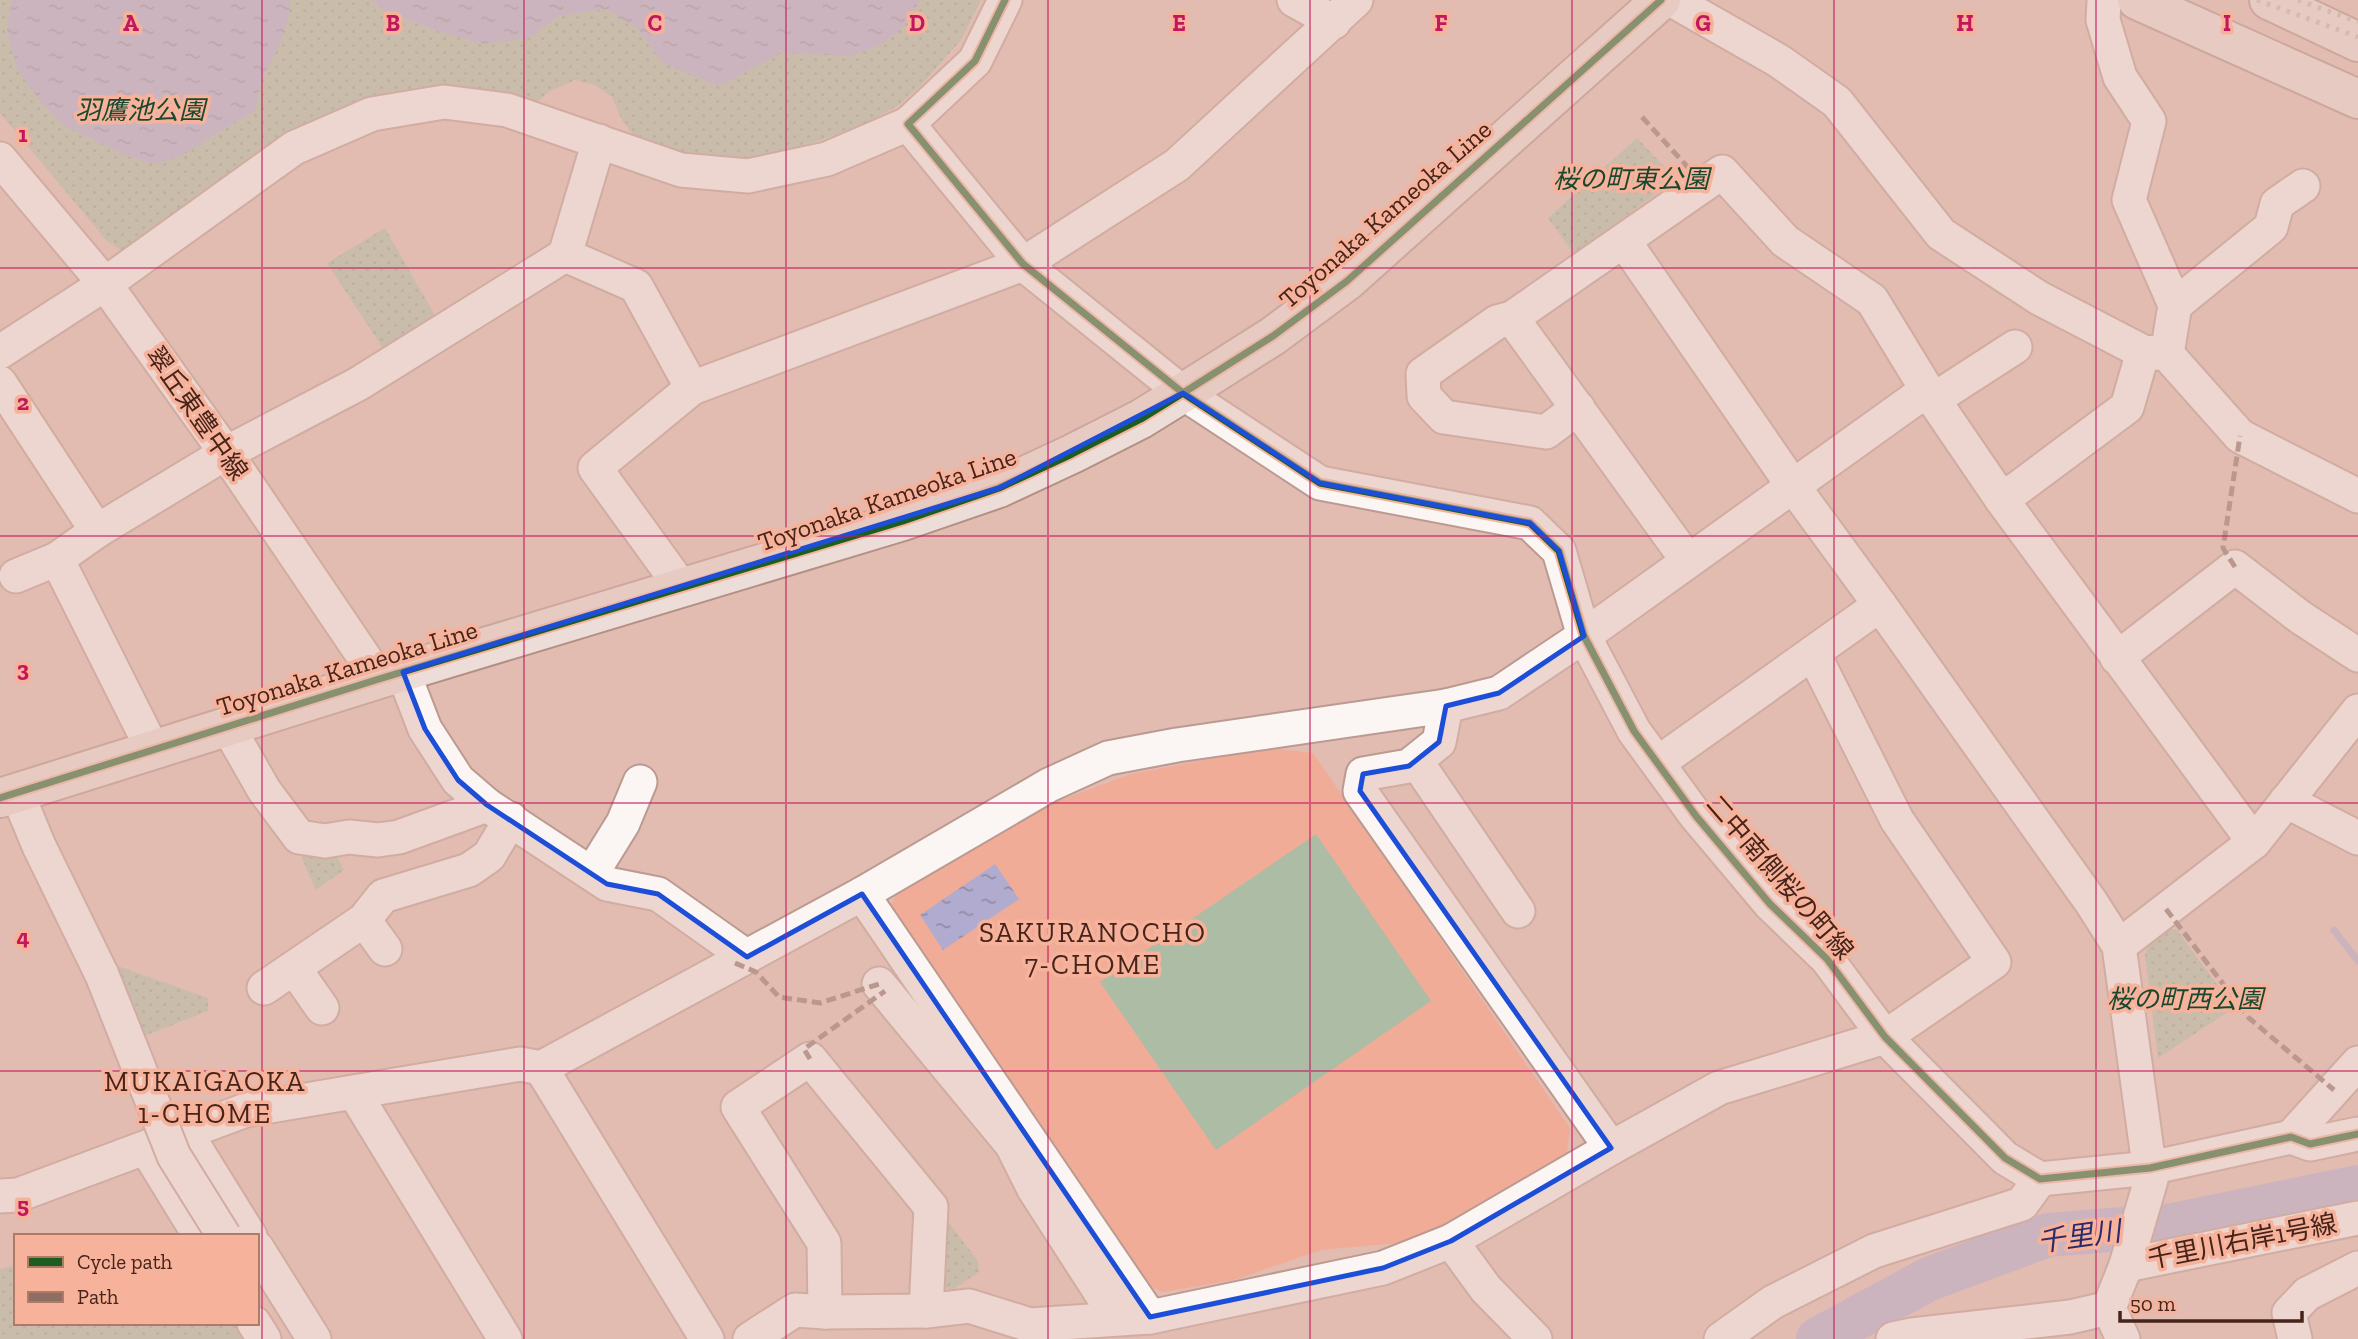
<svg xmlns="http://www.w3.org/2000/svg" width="2358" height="1339" font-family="'Zilla Slab','Noto Sans JP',serif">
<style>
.built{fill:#f0ac97}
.grass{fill:#adbca4}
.park{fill:url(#park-dots)}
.water{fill:url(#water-ripples)}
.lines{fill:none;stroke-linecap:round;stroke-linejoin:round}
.stream{stroke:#b1abcf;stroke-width:7}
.river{stroke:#b1abcf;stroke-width:44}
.minor-casing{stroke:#bb9a91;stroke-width:37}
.major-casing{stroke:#b38f84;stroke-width:42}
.minor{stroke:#fbf5f3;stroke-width:33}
.major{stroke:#edddd8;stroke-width:38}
.rail{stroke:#c4b9b6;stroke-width:5;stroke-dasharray:3.5 7;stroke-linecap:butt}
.minor-bridge-casing{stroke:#bb9a91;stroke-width:37;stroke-linecap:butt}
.minor-bridge{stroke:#fbf5f3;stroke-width:33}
.quiet{stroke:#8d6e63;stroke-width:5;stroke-dasharray:10 5;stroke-linecap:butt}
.cycleway-casing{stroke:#f7b29c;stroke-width:11}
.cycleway{stroke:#1b5e20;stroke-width:7}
.marked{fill:none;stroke:#1d4ed8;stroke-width:5;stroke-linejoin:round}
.grid{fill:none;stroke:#c2185b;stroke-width:2;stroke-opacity:0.55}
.labels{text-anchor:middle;stroke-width:7;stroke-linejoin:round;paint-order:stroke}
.park-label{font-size:26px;font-style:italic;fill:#19482f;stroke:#f7b29c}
.street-label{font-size:26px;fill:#46241a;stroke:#f7b29c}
.neighbourhood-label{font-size:28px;letter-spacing:2px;fill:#46241a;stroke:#f7b29c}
.water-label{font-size:28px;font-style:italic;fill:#2a2b6c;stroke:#f7b29c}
.grid-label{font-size:23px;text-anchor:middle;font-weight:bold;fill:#c2185b;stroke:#f7b29c;stroke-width:7;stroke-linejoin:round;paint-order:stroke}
</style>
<defs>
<pattern id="park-dots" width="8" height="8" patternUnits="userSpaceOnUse" patternTransform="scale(1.75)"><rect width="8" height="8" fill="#adbca4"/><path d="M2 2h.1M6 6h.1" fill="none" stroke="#96a18d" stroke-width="1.8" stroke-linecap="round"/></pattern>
<pattern id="water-ripples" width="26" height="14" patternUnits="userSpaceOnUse" patternTransform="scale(1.75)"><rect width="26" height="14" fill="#b1abcf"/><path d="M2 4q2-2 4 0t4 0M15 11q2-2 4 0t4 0" fill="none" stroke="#928ba7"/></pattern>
</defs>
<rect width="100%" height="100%" fill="#e2bcb1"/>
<!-- built -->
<polygon class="built" points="1268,748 1313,753 1570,1128 1566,1162 1409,1242 1321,1250 1234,1280 1163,1292 1148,1286 889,909 897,893 1055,802 1131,774"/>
<!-- grass -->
<polygon class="grass" points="1316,834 1431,1001 1216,1150 1100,982"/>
<!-- park -->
<g class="park">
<polygon points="0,0 981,0 961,40 923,83 899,105 858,128 791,150 749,158 712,161 678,154 633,135 622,120 612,97 595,85 575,80 550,91 533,106 382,102 336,110 305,124 127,254 107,241 0,113"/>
<polygon points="1637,138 1676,179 1574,254 1548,218"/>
<polygon points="385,228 437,319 384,350 327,263"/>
<polygon points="333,848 344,870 316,890 300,854"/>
<polygon points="2161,927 2177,930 2234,1008 2158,1058 2145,955 2151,935"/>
<polygon points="115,965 208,998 208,1011 144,1036"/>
<polygon points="940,1211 978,1261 979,1272 952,1290 941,1287"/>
<polygon points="16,1265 16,1323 246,1323 255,1339 0,1339 0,1269"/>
</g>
<!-- water -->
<g class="water">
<polygon points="12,0 290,0 288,20 278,48 262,77 255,110 183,155 153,164 125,155 65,126 41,102 17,69 7,30"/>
<polygon points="372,0 920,0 904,26 884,43 851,56 783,52 719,86 663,63 637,28 607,9 559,16 528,38 483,44 438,31 386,12"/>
<polygon points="995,864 1019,899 943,950 920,915"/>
</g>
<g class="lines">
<!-- stream -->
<polyline class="stream" points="2334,930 2358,961"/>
<!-- river -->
<polyline class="river" points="1818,1339 1929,1279 2048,1235 2173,1225 2358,1187"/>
<defs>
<g id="minor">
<polyline points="1005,0 975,61 908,124 1023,264 1183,393 1320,483 1530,523 1559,551 1584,636 1634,731 1696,816 1770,904 1827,959 1885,1037 2005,1158 2040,1179 2150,1168 2291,1137 2310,1144 2358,1134"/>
<polyline points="1294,0 1334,22"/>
<polyline points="1672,0 1779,61 1837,102 1941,234 2039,298 2143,352 2167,354 2240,436 2358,496"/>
<polyline points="2104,0 2103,20 2120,77 2149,121 2129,200 2175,305 2167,354"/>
<polyline points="0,159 105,284 226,453 379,679"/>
<polyline points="1624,241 1793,486 1880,605 2091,902 2119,946 2151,1180 2126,1265 2109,1308 2123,1339"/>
<polyline points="565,255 636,286 692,388"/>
<polyline points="2175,305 2271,227 2277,204 2303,186"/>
<polyline points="1512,318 1497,322 1423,374 1424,396 1444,417 1546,432 1578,408"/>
<polyline points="0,352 105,284 294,148 372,114 444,102 507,110 681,170 748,176 827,159 908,124"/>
<polyline points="0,383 97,531"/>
<polyline points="1933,400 2015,347"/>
<polyline points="2002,500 2127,407 2143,352"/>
<polyline points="57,559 153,750"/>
<polyline points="1688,561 1512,318 1722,172 1785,241 1872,300 1927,390 2002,500 2254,842"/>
<polyline points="16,576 57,559 97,531 226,453 358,384 565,255 599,141"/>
<polyline points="682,588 595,468 692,388 1023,264 1177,165 1356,0"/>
<polyline points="2117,658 2235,567 2300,617 2358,655"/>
<polyline points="403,672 425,729 458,780 487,805 607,884 658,894 747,957"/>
<polyline points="1446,706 1439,742 1409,766 1363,774 1360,791 1611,1148"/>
<polyline points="228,727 264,790 299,837 325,841 349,837 378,840 399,837 487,805"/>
<polyline points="1416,761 1518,911"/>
<polyline points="1658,763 1880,605"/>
<polyline points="17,793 39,846 102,975"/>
<polyline points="2286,801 2358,838"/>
<polyline points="592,873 623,823 640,782"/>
<polyline points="862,894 1150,1317"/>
<polyline points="364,920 385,949"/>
<polyline points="2119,946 2254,842 2358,711"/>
<polyline points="294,968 322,1008"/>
<polyline points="879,984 1012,1145 1034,1189 1117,1318"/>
<polyline points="264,988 364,920 383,896 469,870 489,856 511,819"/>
<polyline points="541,1068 862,894 1049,785 1108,758 1177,745 1446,706 1499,693 1584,636 1927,390"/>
<polyline points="354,1092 505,1339"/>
<polyline points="186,1133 250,1236"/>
<polyline points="2291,1137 2358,1063"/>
<polyline points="146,1148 200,1236"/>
<polyline points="0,1196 18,1195 246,1110 520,1064 541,1068 707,1339"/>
<polyline points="1451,1241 1486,1289 1535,1339"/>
<polyline points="257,1248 314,1339"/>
<polyline points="2126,1265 2358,1218"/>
<polyline points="825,1312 824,1243 738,1107 810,1059 931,1207 926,1311"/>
<polyline points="254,1323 264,1339"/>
<polyline points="750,1339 795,1310 825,1312 926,1311 969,1306 1030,1325 1150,1317 1383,1268 1451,1241 1611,1148 1719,1088 1885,1037 1994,962 1897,820 1813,653"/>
<polyline points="1721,1339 1773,1302 1874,1251 2022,1204 2040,1179"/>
<polyline points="1893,1339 1912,1335 2070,1317 2109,1308"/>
<polyline points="2295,1339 2289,1313 2307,1294 2358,1268"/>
</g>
<g id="major">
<polyline points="2137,0 2358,99"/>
<polyline points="2269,0 2358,42"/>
<polyline points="0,798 379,679 903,521 999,488 1072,454 1141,419 1183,393 1273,336 1347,281 1661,0"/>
</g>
</defs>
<!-- minor casing -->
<use href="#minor" class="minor-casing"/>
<!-- major casing -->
<use href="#major" class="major-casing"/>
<!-- minor -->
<use href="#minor" class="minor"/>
<!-- major -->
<use href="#major" class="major"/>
<!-- rail -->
<g class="rail">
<polyline points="2257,0 2358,37"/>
<polyline points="2298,0 2358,22"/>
</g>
<defs>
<polyline id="minor-bridge" points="102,975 174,1156 224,1236"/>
</defs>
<!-- minor-bridge casing -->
<use href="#minor-bridge" class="minor-bridge-casing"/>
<!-- minor-bridge -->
<use href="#minor-bridge" class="minor-bridge"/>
<!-- quiet -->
<g class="quiet">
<polyline points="1642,117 1704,185"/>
<polyline points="2235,567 2223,548 2240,436"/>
<polyline points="2166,909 2249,1018 2334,1090"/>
<polyline points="735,963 756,972 779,997 820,1003 879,984"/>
<polyline points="810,1059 804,1049 885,991"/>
</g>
<defs>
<g id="cycleway">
<polyline points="1005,0 975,61 908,124 1023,264 1183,393 1320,483 1530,523 1559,551 1584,636 1634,731 1696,816 1770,904 1827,959 1885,1037 2005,1158 2040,1179 2150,1168 2291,1137 2310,1144 2358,1134"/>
<polyline points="0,798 379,679 903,521 999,488 1072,454 1141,419 1183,393 1273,336 1347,281 1661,0"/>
</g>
</defs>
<!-- cycleway casing -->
<use href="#cycleway" class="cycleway-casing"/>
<!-- cycleway -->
<use href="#cycleway" class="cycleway"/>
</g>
<!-- marked area -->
<path d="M0 0H2358V1339H0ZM 1183,393 L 1320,483 L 1530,523 L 1559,551 L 1584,636 L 1499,693 L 1446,706 L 1439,742 L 1409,766 L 1363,774 L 1360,791 L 1611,1148 L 1451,1241 L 1383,1268 L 1150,1317 L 862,894 L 747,957 L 658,894 L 607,884 L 487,805 L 458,780 L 425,729 L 403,672 L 999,488 Z" fill="#e2bcb1" fill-opacity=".55" fill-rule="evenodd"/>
<path class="marked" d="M 1183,393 L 1320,483 L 1530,523 L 1559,551 L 1584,636 L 1499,693 L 1446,706 L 1439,742 L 1409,766 L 1363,774 L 1360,791 L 1611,1148 L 1451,1241 L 1383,1268 L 1150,1317 L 862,894 L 747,957 L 658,894 L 607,884 L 487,805 L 458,780 L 425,729 L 403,672 L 999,488 Z"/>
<!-- grid -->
<path class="grid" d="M 262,0 L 262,1339M 524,0 L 524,1339M 786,0 L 786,1339M 1048,0 L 1048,1339M 1310,0 L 1310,1339M 1572,0 L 1572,1339M 1834,0 L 1834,1339M 2096,0 L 2096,1339M 0,268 L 2358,268M 0,536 L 2358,536M 0,803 L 2358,803M 0,1071 L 2358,1071"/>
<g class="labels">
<!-- park labels -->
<g class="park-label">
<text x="140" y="119">羽鷹池公園</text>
<text x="1631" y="188">桜の町東公園</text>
<text x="2185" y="1008">桜の町西公園</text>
</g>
<!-- street labels -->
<g class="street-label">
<text transform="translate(1385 214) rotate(-41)" y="9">Toyonaka Kameoka Line</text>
<text transform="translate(197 413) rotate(55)" y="9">翠丘東豊中線</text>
<text transform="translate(887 499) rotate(-19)" y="9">Toyonaka Kameoka Line</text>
<text transform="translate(347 668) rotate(-17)" y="9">Toyonaka Kameoka Line</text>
<text transform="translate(1780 877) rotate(49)" y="9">二中南側桜の町線</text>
<text transform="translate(2242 1241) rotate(-11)" y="9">千里川右岸1号線</text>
</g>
<!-- neighbourhood labels -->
<g class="neighbourhood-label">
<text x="1093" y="942">SAKURANOCHO<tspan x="1093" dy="32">7-CHOME</tspan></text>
<text x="205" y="1091">MUKAIGAOKA<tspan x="205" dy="32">1-CHOME</tspan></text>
</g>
<!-- water labels -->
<g class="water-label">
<text transform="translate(2079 1236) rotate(-8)" y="10">千里川</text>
</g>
</g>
<g class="grid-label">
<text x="131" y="31">A</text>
<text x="393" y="31">B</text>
<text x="655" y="31">C</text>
<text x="917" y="31">D</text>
<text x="1179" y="31">E</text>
<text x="1441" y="31">F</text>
<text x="1703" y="31">G</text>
<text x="1965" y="31">H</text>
<text x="2227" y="31">I</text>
<text x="23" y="142">1</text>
<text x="23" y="410">2</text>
<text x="23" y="677">3</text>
<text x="23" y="945">4</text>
<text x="23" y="1213">5</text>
</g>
<!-- legend -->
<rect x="14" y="1234" width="245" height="91" fill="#f7b29c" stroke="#b07968" stroke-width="2"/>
<rect x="28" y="1257" width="35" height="10" fill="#1b5e20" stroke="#b07968" stroke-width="2"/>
<text x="77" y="1269" font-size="21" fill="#46241a">Cycle path</text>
<rect x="28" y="1292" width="35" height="10" fill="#8d6e63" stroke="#b07968" stroke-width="2"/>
<text x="77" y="1304" font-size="21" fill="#46241a">Path</text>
<!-- scale -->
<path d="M2120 1311v10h182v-10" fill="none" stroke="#46241a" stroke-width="3.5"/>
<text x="2130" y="1311" font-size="21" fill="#46241a" stroke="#f7b29c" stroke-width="5" paint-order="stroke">50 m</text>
</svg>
